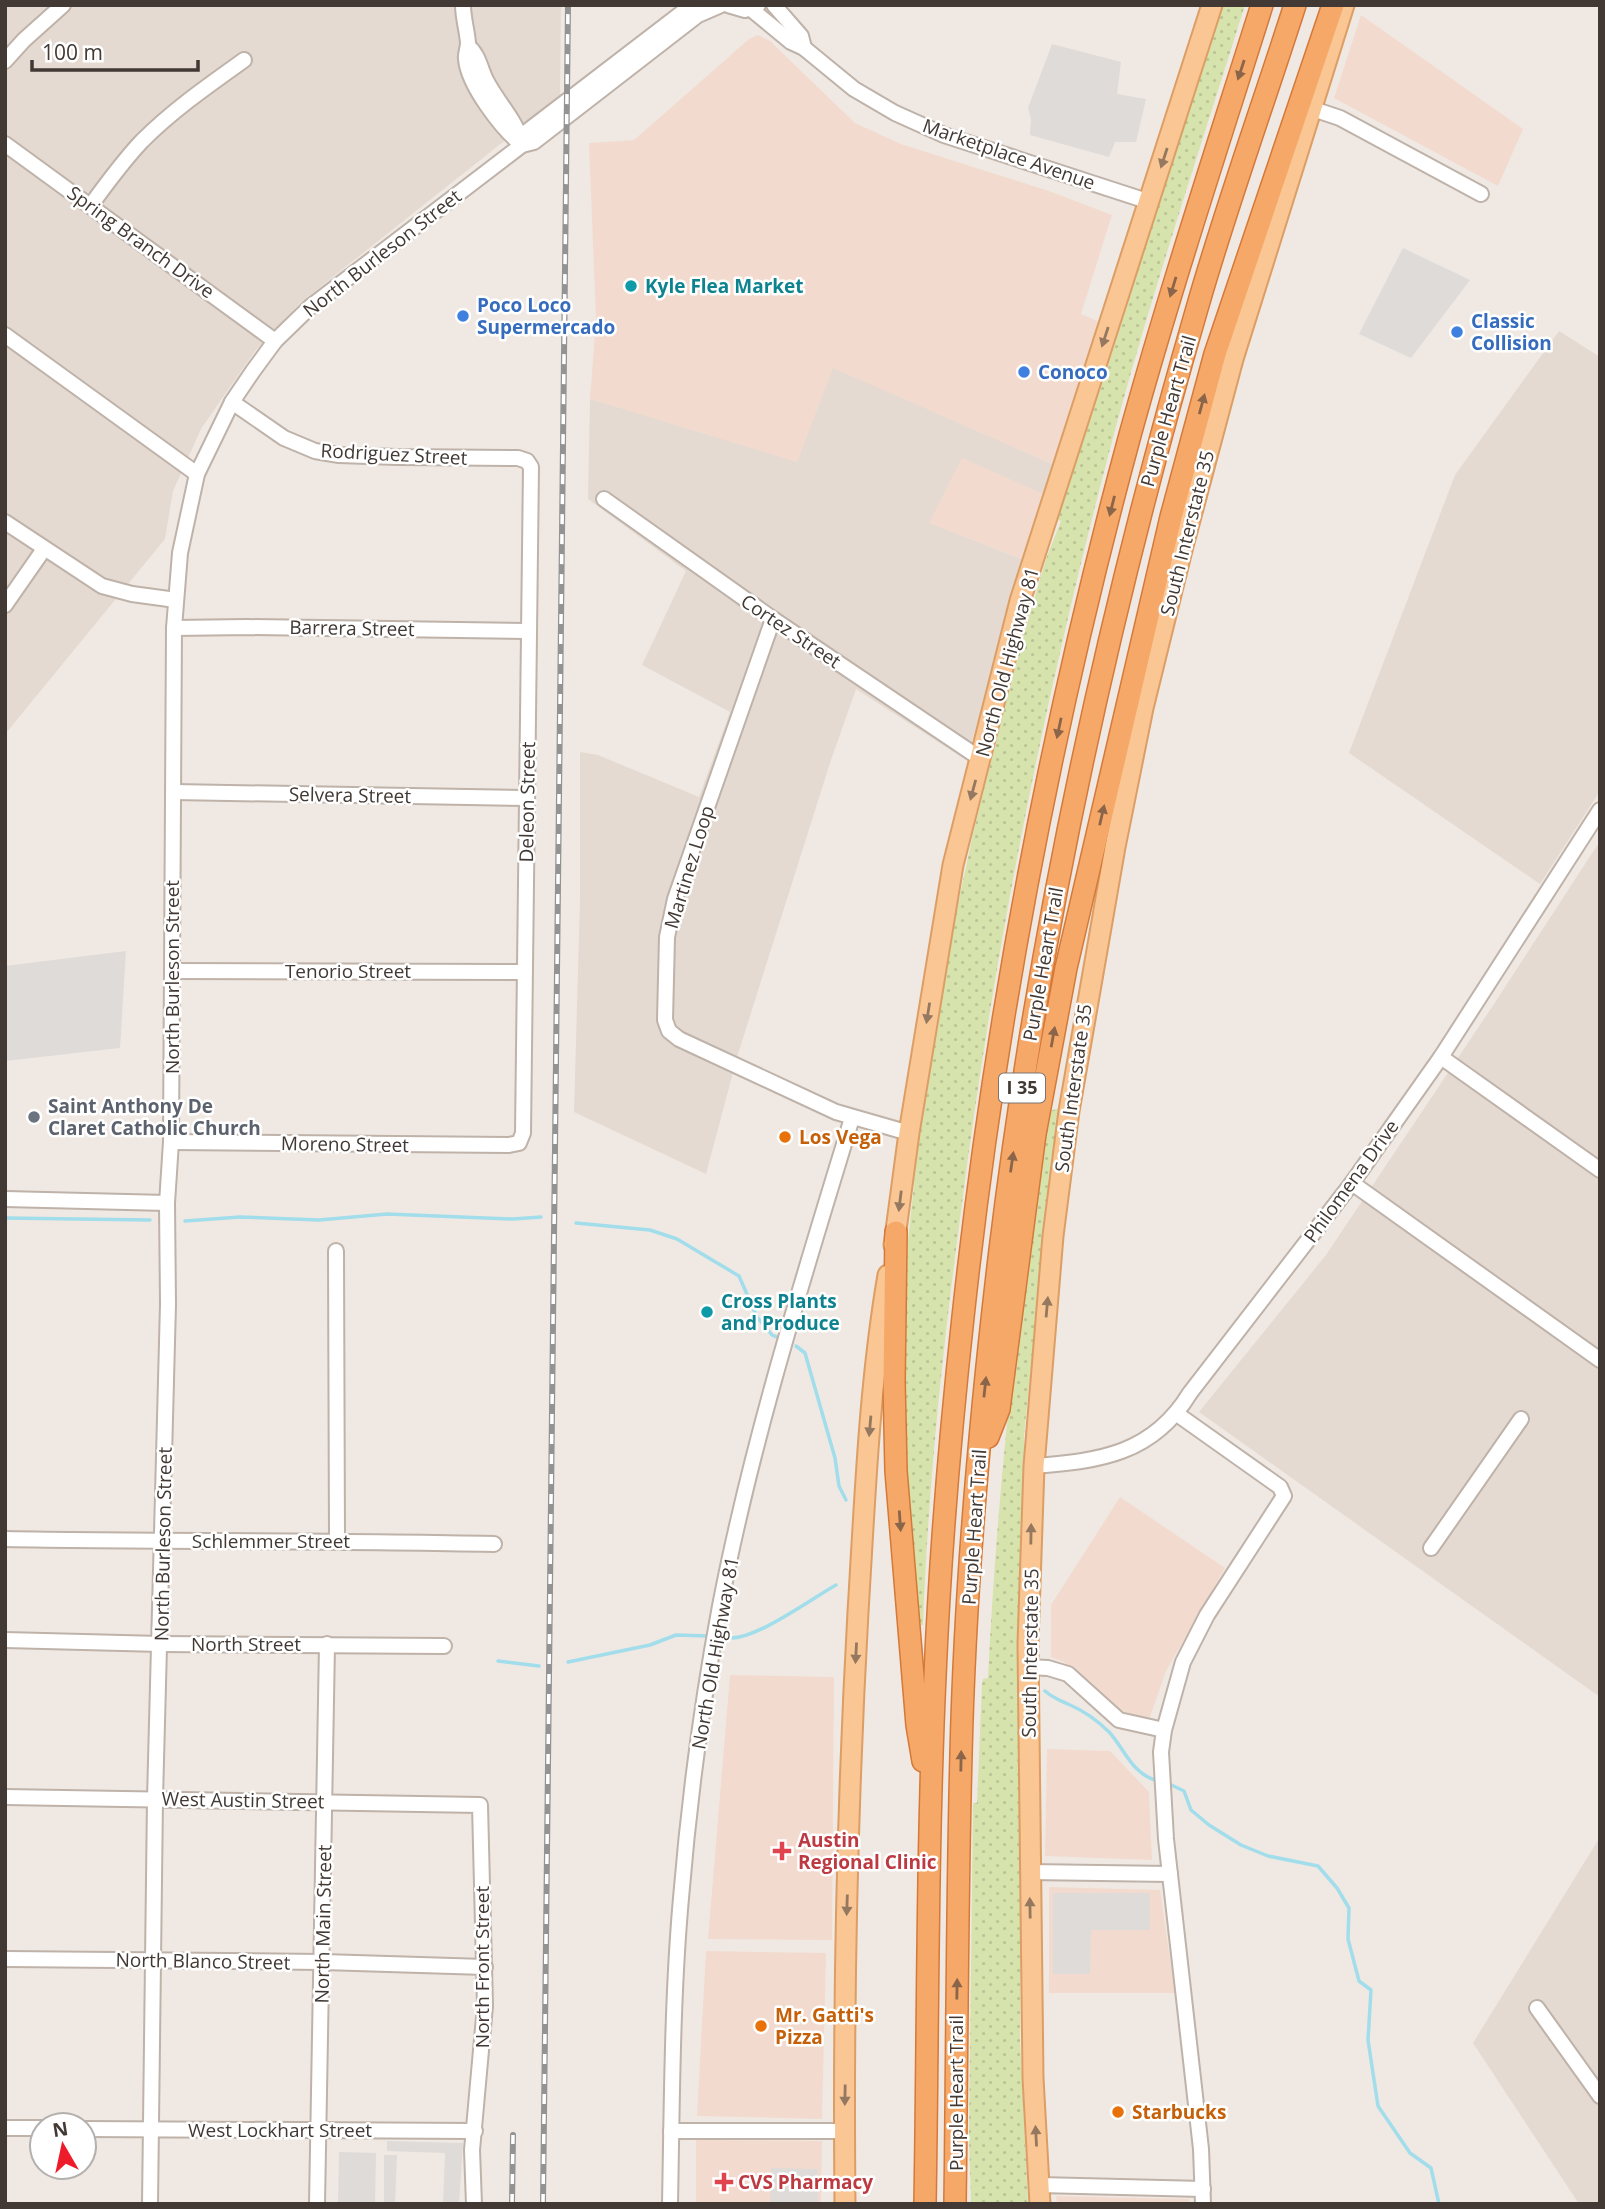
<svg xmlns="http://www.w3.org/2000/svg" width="1605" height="2209" font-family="'Open Sans',sans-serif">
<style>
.residential{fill:#e4dad1}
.commercial{fill:#f2dbce}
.grass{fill:url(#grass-dots)}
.parking{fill:#dedbd8}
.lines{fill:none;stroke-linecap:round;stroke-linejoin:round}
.stream{stroke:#a1ddeb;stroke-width:3.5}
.minor-casing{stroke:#beb2a9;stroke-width:18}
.major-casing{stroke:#dc9e65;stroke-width:23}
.highway-casing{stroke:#d47939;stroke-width:24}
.minor{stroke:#fff;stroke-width:14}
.major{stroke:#f9c694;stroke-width:19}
.highway{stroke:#f6a868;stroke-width:21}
.rail-casing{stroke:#939393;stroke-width:6}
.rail{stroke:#fff;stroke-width:3.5;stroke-dasharray:10;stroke-linecap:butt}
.oneway{fill:#8a6549}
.oneway2{fill:#94785f}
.culture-dot{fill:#0f9aa8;stroke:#fff;stroke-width:2.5}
.shop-dot{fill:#3f7fe0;stroke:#fff;stroke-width:2.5}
.worship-dot{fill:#6b7280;stroke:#fff;stroke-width:2.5}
.food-dot{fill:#e8710a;stroke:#fff;stroke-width:2.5}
.health-dot{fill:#e0444e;stroke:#fff;stroke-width:2.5}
.labels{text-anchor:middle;stroke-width:5;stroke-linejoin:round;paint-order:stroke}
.shield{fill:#fff;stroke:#7b7471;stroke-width:2}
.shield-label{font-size:18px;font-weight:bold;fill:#423934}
.street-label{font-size:19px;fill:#423934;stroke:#fff}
.culture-label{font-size:19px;font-weight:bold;fill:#0d838f;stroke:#fff;text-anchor:start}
.shop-label{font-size:19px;font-weight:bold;fill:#366cbe;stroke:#fff;text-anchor:start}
.worship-label{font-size:19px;font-weight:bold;fill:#5b616d;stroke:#fff;text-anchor:start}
.food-label{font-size:19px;font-weight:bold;fill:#c56008;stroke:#fff;text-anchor:start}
.health-label{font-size:19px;font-weight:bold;fill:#be3a42;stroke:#fff;text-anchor:start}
</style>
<defs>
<pattern id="grass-dots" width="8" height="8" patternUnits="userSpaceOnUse" patternTransform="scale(1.75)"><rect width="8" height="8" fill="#d7e3ad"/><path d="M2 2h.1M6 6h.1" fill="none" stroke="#bac495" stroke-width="1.8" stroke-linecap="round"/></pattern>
</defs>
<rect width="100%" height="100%" fill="#f0e9e3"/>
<!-- residential -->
<g class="residential">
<polygon points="5,5 561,5 560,102 503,142 300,303 255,351 201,429 173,491 165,539 6,733"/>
<polygon points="1559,331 1600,357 1600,791 1540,884 1349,753 1455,475"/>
<polygon points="833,367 1057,466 1048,496 930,523 1027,561 966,760 856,689 830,763 738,1054 706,1174 574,1112 580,900 580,752 598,755 699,797 730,712 642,665 686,571 588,499 590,399 636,412"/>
<polygon points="1600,841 1600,1697 1199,1412 1326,1255 1492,1007"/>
<polygon points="1600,1837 1600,2204 1579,2204 1473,2043"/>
</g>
<!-- commercial -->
<g class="commercial">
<polygon points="1361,15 1523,129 1498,186 1334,98"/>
<polygon points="758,35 770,41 855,123 901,144 1049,191 1112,215 1081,314 1102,323 1057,466 833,368 797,462 590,399 596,320 589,143 634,140 749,39"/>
<polygon points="962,458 1048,496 1027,561 929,523"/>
<polygon points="1120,1497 1225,1568 1166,1671 1149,1720 1122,1711 1064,1662 1051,1657 1051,1605"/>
<polygon points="730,1675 834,1677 832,1940 708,1939"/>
<polygon points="1047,1749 1110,1751 1149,1792 1152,1860 1045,1856"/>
<polygon points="1049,1887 1160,1890 1175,1993 1049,1993"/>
<polygon points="706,1951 826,1953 822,2119 697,2116"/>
<polygon points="696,2140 822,2141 821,2204 696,2204"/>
<polygon points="1056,2196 1189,2199 1189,2204 1057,2204"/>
</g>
<!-- grass -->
<g class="grass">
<path d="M 1221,5 L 1245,5 C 1202,143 1156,280 1118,419 C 1047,682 994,949 960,1219 C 942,1354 928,1489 923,1625 L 915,1625 L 902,1487 L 904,1278 L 923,1101 L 949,945 L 974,830 L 1018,654 L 1046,559 L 1061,521 L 1056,519 L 1113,350 Z"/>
<path d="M 1137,688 L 1042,1260 L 1024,1435 L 1020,2040 L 1028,2204 L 971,2204 L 969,2135 L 973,1803 L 977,1803 L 982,1684 L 983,1679 L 988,1678 C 994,1554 1005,1430 1020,1306 C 1027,1241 1039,1176 1049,1111 L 1060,1108 L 1109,826 Z"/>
</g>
<!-- parking -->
<g class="parking">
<polygon points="1052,44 1121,62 1117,94 1146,99 1136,142 1115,142 1109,157 1030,135 1031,119 1028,108"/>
<polygon points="1403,248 1470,280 1411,358 1359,334"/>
<polygon points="126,951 120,1048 5,1061 5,966"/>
<polygon points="1053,1893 1150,1893 1150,1930 1091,1930 1090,1974 1053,1974"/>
<polygon points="387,2141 463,2143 459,2204 443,2204 445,2153 387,2151"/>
<polygon points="339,2152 376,2153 375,2204 338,2204"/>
<polygon points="384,2155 397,2155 395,2204 384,2204"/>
<polygon points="771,2168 818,2169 818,2204 770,2204"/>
</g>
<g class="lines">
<!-- stream -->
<g class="stream">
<polyline points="5,1218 150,1220"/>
<polyline points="185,1221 240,1217 319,1220 387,1214 513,1219 541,1217"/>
<polyline points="576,1223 650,1230 677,1239 739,1276 757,1317 772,1335 779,1338"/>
<polyline points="796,1346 805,1353 835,1458 839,1486 846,1500"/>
<path d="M 730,1638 C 757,1639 811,1599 836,1585"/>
<polyline points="498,1661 539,1666"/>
<polyline points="568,1662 650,1645 676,1635 708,1636"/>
<path d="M 1045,1691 C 1053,1698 1059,1700 1068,1704 C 1082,1710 1098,1721 1109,1732 C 1125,1749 1131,1774 1158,1781"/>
<polyline points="1165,1782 1184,1791 1191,1810 1209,1825 1241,1845 1268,1856 1318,1866 1337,1888 1349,1908 1348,1939 1359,1981 1371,1990 1368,2040 1378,2106 1410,2153 1431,2168 1439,2204"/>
</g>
<defs>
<g id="minor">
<path d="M 463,5 C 463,18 467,30 468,43 C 468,49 465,54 466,59 C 468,85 502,129 522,145"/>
<polyline points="728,5 745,10 758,5"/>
<polyline points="774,5 801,36 804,48"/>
<polyline points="751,9 791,42 804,48 854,89 895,113 944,135 1150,202"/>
<path d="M 468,46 C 479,55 480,68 486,80 C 497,102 517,121 522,144"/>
<polyline points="5,61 24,40 63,5"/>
<polyline points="1313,109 1340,118 1481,194"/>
<polyline points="5,144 275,341"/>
<polyline points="522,145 525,133 692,5"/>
<path d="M 91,205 C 107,183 123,161 142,141 C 173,110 209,85 244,60"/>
<polyline points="5,335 197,474"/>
<polyline points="604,499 773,619 981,759"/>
<polyline points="5,522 102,586 132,594 176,600"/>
<polyline points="5,605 44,549"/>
<polyline points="773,619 675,899 667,937 665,1020 669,1031 679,1039 836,1112 909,1133"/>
<polyline points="174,628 247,627 529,631"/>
<polyline points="174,792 527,798"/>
<polyline points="172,971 524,972"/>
<polyline points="1441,1057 1600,1170"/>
<polyline points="171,1142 509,1145 519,1143 523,1133 531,467 527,461 518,458 397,457 339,455 315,451 284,438 232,402"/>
<polyline points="1352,1183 1600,1360"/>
<polyline points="5,1199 167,1203"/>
<polyline points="336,1251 337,1540"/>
<polyline points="1177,1414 1280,1487 1284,1496 1207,1615 1183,1662 1164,1730 1161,1752 1166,1839 1201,2149 1203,2204"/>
<path d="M 1034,1466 C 1100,1461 1153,1454 1190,1393 L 1352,1183 L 1441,1057 L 1600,810"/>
<path d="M 5,1539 C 168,1542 331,1540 494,1544"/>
<polyline points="1431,1548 1521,1419"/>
<polyline points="5,1640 161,1644 444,1646"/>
<polyline points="1028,1667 1048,1668 1068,1674 1119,1720 1164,1730"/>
<polyline points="5,1797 480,1805 485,2006 472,2150 474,2204"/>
<polyline points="1029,1872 1170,1874"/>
<polyline points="5,1959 323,1962 485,1967"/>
<polyline points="1537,2008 1600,2096"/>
<polyline points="5,2128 42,2128"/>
<polyline points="84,2129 475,2131"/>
<polyline points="671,2131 844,2131"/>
<polyline points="1039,2185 1203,2189"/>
<polyline points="150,2204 155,1799 168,1304 167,1203 171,1142 174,628 180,553 197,474 232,402 253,371 275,341 310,307 522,145 534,142 698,15 721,5"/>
<polyline points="317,2204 327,1644"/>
<path d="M 670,2204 C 672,2102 672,1999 681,1898 C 689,1801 702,1702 720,1606 C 752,1440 803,1279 852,1118"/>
</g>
<g id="major">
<polyline points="894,1245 909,1133 953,865 1020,601 1212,5"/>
<path d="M 845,2204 C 843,2007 847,1809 858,1612 C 865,1499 869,1386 888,1275"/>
<polyline points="1040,2204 1033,2078 1028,1644 1034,1466 1053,1236 1069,1111 1115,847 1143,708 1183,546 1233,359 1344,5"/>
</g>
<g id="highway">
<polyline points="896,1232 894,1382 896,1471 917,1725 923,1761"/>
<polyline points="988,1437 999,1409 1035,1134 1066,968 1171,517 1215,354 1333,5"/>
<path d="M 925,2204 C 928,2028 927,1851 935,1676 C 940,1556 950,1436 963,1317 C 995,1020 1052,723 1130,435 C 1170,290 1217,148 1262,5"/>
<path d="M 955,2204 C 957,2054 957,1904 961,1754 C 965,1586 980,1417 1000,1250 C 1039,930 1108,614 1198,305 C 1227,204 1263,105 1295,5"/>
</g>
</defs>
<!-- minor casing -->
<use href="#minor" class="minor-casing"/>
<!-- major casing -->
<use href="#major" class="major-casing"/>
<!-- highway casing -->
<use href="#highway" class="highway-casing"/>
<!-- minor -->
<use href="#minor" class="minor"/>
<!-- major -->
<use href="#major" class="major"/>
<!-- highway -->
<use href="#highway" class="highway"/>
<defs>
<g id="rail">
<polyline points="512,2204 513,2135"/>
<polyline points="543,2204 568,5"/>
</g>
</defs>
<!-- rail casing -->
<use href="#rail" class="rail-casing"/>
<!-- rail -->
<use href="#rail" class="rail"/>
</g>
<!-- one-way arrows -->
<defs><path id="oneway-solid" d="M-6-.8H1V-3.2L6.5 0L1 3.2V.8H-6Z" transform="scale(1.75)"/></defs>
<g class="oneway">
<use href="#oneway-solid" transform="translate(1241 70) rotate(108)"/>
<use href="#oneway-solid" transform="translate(1173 287) rotate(107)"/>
<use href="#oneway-solid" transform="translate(1202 404) rotate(-75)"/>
<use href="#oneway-solid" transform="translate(1112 506) rotate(104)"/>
<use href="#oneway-solid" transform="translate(1059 728) rotate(102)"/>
<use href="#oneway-solid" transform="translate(1102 815) rotate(-77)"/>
<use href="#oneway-solid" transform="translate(1053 1037) rotate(-80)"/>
<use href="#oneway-solid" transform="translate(1012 1162) rotate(-82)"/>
<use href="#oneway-solid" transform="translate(985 1387) rotate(-84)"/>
<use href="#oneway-solid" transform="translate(900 1521) rotate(86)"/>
<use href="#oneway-solid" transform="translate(961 1761) rotate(-89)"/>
<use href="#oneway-solid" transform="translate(957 1989) rotate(-89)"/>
</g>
<g class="oneway2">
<use href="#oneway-solid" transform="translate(1164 158) rotate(108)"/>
<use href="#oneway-solid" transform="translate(1105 337) rotate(108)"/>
<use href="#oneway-solid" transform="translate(973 790) rotate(105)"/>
<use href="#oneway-solid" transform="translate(928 1013) rotate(99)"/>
<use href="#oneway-solid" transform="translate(900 1201) rotate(97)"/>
<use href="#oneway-solid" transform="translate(1047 1307) rotate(-85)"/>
<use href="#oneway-solid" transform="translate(870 1426) rotate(95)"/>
<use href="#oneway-solid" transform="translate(1031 1534) rotate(-89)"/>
<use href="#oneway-solid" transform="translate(856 1653) rotate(93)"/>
<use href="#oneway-solid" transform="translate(847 1905) rotate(92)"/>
<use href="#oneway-solid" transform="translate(1030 1908) rotate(-91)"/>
<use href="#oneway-solid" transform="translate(845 2095) rotate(91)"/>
<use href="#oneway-solid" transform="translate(1036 2136) rotate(-93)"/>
</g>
<!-- markers -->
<g class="culture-dot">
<circle cx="631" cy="286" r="7"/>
<circle cx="707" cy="1312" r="7"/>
</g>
<g class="shop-dot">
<circle cx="463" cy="316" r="7"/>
<circle cx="1457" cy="332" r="7"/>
<circle cx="1024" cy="372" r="7"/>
</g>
<circle class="worship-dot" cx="34" cy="1117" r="7"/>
<g class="food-dot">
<circle cx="785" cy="1137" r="7"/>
<circle cx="761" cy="2026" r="7"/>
<circle cx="1118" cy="2112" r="7"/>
</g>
<g class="health-dot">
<path d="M778.5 1840.5h7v7h7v7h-7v7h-7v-7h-7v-7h7z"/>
<path d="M720.5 2171.5h7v7h7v7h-7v7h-7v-7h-7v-7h7z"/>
</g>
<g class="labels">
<!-- shield labels -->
<rect class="shield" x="999" y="1073.5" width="46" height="29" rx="5"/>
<g class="shield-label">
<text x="1022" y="1094">I 35</text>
</g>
<!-- street labels -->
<g class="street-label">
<text transform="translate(1009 154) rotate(19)" y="7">Marketplace Avenue</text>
<text transform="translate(141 242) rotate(36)" y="7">Spring Branch Drive</text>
<text transform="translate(382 253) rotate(-38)" y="7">North Burleson Street</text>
<text transform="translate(1168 411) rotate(-74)" y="7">Purple Heart Trail</text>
<text transform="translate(394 454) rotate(3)" y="7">Rodriguez Street</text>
<text transform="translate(1187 533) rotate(-76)" y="7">South Interstate 35</text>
<text transform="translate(352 628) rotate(1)" y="7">Barrera Street</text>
<text transform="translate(791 631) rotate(34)" y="7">Cortez Street</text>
<text transform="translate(1007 662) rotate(-75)" y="7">North Old Highway 81</text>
<text transform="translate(350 795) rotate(1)" y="7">Selvera Street</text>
<text transform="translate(527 802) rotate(-89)" y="7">Deleon Street</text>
<text transform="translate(689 867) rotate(-73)" y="7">Martinez Loop</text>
<text transform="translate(1043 964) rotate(-80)" y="7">Purple Heart Trail</text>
<text x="348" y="978">Tenorio Street</text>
<text transform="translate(172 977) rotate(-90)" y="7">North Burleson Street</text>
<text transform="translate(1073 1088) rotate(-82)" y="7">South Interstate 35</text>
<text transform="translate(345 1144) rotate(1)" y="7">Moreno Street</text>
<text transform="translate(1351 1181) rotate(-54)" y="7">Philomena Drive</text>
<text transform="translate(974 1527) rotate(-86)" y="7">Purple Heart Trail</text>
<text x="271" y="1548">Schlemmer Street</text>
<text transform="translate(163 1544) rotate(-89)" y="7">North Burleson Street</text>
<text x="246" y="1651">North Street</text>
<text transform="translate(715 1653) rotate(-80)" y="7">North Old Highway 81</text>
<text transform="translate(1030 1653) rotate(-89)" y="7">South Interstate 35</text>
<text transform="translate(243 1800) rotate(1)" y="7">West Austin Street</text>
<text transform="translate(323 1924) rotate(-89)" y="7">North Main Street</text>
<text transform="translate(203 1961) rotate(1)" y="7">North Blanco Street</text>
<text transform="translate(482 1967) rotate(-90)" y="7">North Front Street</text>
<text transform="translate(956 2093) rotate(-90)" y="7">Purple Heart Trail</text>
<text x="280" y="2137">West Lockhart Street</text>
</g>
<!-- culture labels -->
<g class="culture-label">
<text x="645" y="293">Kyle Flea Market</text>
<text x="721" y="1308">Cross Plants<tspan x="721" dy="22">and Produce</tspan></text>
</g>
<!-- shop labels -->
<g class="shop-label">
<text x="477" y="312">Poco Loco<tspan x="477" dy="22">Supermercado</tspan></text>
<text x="1471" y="328">Classic<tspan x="1471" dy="22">Collision</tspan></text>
<text x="1038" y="379">Conoco</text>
</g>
<!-- worship labels -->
<g class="worship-label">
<text x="48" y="1113">Saint Anthony De<tspan x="48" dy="22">Claret Catholic Church</tspan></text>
</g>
<!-- food labels -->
<g class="food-label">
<text x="799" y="1144">Los Vega</text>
<text x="775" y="2022">Mr. Gatti's<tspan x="775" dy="22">Pizza</tspan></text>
<text x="1132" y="2119">Starbucks</text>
</g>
<!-- health labels -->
<g class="health-label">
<text x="798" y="1847">Austin<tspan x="798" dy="22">Regional Clinic</tspan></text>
<text x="738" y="2189">CVS Pharmacy</text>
</g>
</g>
<!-- border -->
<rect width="1605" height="2209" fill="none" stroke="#423934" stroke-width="14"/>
<!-- north arrow -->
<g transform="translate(63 2146) rotate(351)"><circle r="33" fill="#ffffff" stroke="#b3b0ae" stroke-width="2"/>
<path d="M0-5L12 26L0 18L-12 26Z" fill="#ee1c2a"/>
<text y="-10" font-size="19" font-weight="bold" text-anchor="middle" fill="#423934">N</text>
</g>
<!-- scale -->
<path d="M32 60v10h166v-10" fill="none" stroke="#423934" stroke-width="3.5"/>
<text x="42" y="60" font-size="21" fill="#423934" stroke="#ffffff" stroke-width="5" paint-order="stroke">100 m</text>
</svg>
